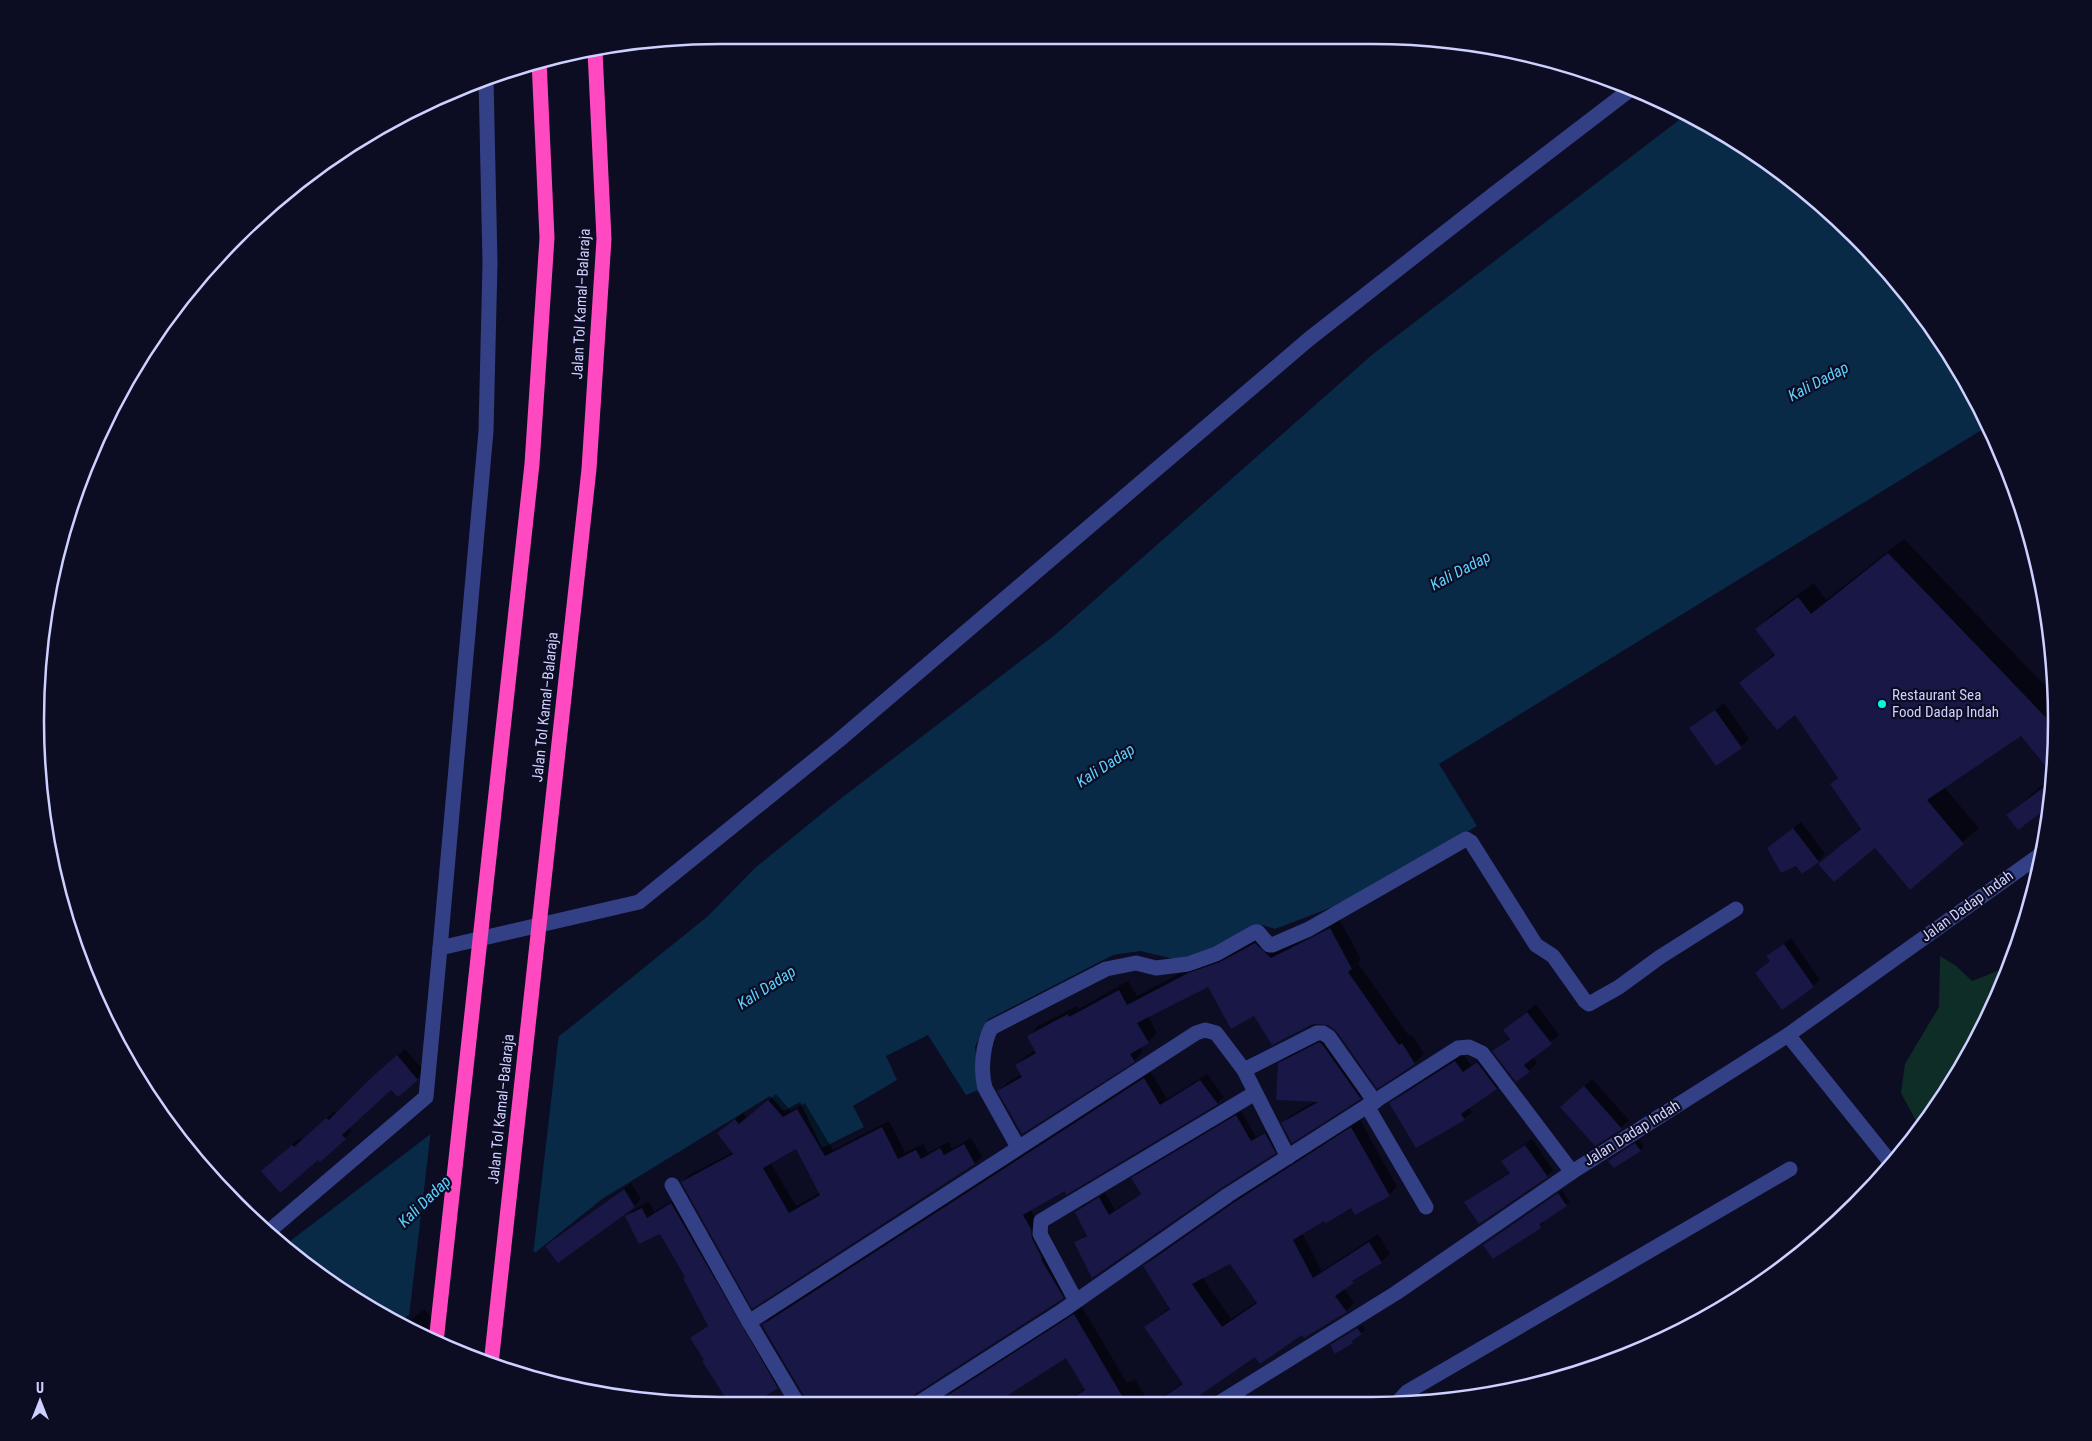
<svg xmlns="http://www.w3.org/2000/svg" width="2092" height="1441" font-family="'Roboto Condensed',sans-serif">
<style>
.green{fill:#0f2d27}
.water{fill:#082a46}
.pier{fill:#0c0c23}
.shadow{fill:#0007;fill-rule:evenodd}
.building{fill:#181745;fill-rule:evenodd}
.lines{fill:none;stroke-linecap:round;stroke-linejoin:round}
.minor{stroke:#344085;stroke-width:15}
.highway-bridge{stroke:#ff49c1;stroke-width:15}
.poi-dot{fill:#00f9e5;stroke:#0c0c23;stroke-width:2}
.labels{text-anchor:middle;stroke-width:4.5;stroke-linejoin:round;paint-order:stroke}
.street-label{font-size:15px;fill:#ced1ff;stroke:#0c0c23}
.poi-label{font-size:15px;fill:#ced1ff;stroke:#0c0c23;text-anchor:start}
.water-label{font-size:16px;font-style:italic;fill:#5cd1ff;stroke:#0c0c23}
.rim{fill:none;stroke:#ced1ff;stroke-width:2.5}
</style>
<rect width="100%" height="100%" fill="#0c0c23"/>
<!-- green -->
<polygon class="green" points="1940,956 1956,966 1972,981 2010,966 2005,983 1941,1102 1920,1128 1901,1093 1905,1064 1939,1007"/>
<!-- water -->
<polygon class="water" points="1687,114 1714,127 1856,236 1942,340 1988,426 1439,764 1477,826 1335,906 1275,929 1262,925 1203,954 1174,959 1140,951 1113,955 987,1020 975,1047 981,1089 966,1095 928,1035 886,1056 897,1080 853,1106 864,1127 822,1148 800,1102 784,1111 770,1096 602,1199 536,1252 489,1253 441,1280 434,1299 398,1322 339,1290 285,1245 567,1030 708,916 755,868 835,803 1056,634 1373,354"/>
<!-- pier -->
<polygon class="pier" points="559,1033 533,1255 490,1255 442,1282 436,1301 409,1317 431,1130"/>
<!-- shadow -->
<g class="shadow">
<polygon points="1904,539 2054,695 2057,721 2052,772 2021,734 1944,787 1979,828 1910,888 1875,847 1820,864 1861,828 1831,784 1839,777 1795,713 1741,683 1775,653 1757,629 1772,614 1814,583 1826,600"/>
<polygon points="1724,703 1749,739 1741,747 1691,729"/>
<polygon points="2051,777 2049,806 2018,828 2008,815"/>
<polygon points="1801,822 1825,854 1818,861 1768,848"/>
<polygon points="1339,919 1361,959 1358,963 1409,1036 1412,1035 1424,1054 1414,1063 1338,1031 1329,1024 1255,1014 1209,985 1148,1016 1157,1033 1148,1042 1140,1046 1143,1051 1134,1061 999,1091 1008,1082 1022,1074 1016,1066 1026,1056 1036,1050 1029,1036 1038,1026 1077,1006 1079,1009 1128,981 1137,996 1198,964 1265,934 1281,949"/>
<polygon points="1791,938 1820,980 1813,986 1756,973 1771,960 1768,956"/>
<polygon points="1536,1004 1559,1035 1532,1057 1537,1063 1529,1071 1494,1051 1510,1037 1504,1030"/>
<polygon points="1327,1036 1368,1090 1360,1098 1292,1141 1283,1124 1290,1116 1317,1100 1279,1064 1287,1056"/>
<polygon points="405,1049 425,1072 398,1096 391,1088 349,1127 352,1131 345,1138 318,1158 270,1164 300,1138 302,1141 334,1111 337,1114 380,1071"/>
<polygon points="1463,1054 1471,1065 1485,1055 1504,1080 1496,1088 1469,1107 1472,1112 1464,1119 1391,1103 1399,1096"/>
<polygon points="1151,1072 1167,1099 1207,1074 1224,1097 1217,1103 1031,1210 1070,1290 1063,1297 763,1325 770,1318"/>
<polygon points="1592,1079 1629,1120 1621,1128 1570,1099"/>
<path d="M 776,1094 L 791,1111 L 805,1103 L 833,1150 L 889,1121 L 905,1153 L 923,1144 L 928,1153 L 948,1142 L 952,1149 L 971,1138 L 982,1156 L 975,1164 L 753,1307 L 682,1182 L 689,1175 L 733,1152 L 719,1133 L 743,1113 L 747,1118 ZM 796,1147 L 820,1193 L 796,1206 L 770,1162 Z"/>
<polygon points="1241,1111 1256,1137 1271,1129 1280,1147 1275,1152 1076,1242 1087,1234 1076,1212 1082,1207 1105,1193 1115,1210 1142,1193 1133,1178 1138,1173"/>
<path d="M 1360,1120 L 1397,1187 L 1389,1195 L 1352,1206 L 1324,1219 L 1302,1233 L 1322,1271 L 1378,1234 L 1390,1254 L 1381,1262 L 1360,1275 L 1344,1288 L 1354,1303 L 1346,1311 L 1255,1355 L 1194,1398 L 1197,1402 L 1193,1406 L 1060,1406 L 1086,1388 L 1067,1357 L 944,1399 L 952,1391 L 1082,1307 L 1127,1383 L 1135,1379 L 1150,1405 L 1183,1383 L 1145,1327 L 1170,1307 L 1145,1266 L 1153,1258 L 1243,1195 ZM 1231,1262 L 1257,1301 L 1231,1319 L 1202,1277 Z"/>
<polygon points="1532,1139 1553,1170 1547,1176 1466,1202 1473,1196 1510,1172 1503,1161"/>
<polygon points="1639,1140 1644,1146 1641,1150 1614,1166 1609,1161"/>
<polygon points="631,1183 641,1199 634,1206 547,1246"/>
<polygon points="1562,1190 1570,1202 1544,1220 1544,1223 1540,1227 1485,1245"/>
<polygon points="678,1197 784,1381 777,1387 758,1399 762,1406 732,1406 691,1338 709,1325 686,1277 660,1232 627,1216 633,1210 649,1202 654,1212"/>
<polygon points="425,1309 432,1320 430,1334 427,1337 405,1324"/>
<polygon points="1362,1325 1365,1330 1352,1342 1332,1345"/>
</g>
<!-- building -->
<g class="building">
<polygon points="1888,553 2056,728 2052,774 2021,736 1927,800 1964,844 1910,890 1875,848 1834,882 1818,864 1861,829 1830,784 1838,778 1795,715 1777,730 1739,683 1775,655 1755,629 1798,597 1811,614"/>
<polygon points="1715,710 1742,748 1716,766 1689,728"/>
<polygon points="2051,782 2048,807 2018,830 2006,815"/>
<polygon points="1793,828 1819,862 1802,874 1796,866 1781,873 1767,848"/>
<polygon points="1330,928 1352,969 1348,972 1399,1045 1402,1043 1415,1064 1377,1089 1337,1032 1328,1025 1313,1024 1272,1045 1254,1016 1231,1029 1208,987 1137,1023 1149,1043 1130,1054 1135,1062 1022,1134 997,1091 1022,1077 1015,1065 1036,1053 1027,1036 1068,1014 1069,1017 1119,990 1127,1005 1188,973 1220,962 1255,943 1271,958"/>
<polygon points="1784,944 1814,987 1782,1010 1755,973 1770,961 1766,956"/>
<polygon points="1527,1012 1552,1044 1524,1065 1530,1072 1516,1082 1492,1051 1510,1039 1503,1030"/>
<polygon points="1319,1042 1322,1044 1361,1099 1292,1143 1281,1123 1318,1102 1276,1100 1278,1063"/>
<polygon points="397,1055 418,1080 398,1097 391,1090 342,1135 346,1139 320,1162 318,1160 280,1193 261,1171 292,1145 294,1147 326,1118 329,1120 371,1078"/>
<polygon points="1455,1061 1463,1072 1477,1062 1497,1089 1461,1114 1465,1120 1416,1148 1389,1103"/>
<polygon points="1144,1078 1160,1105 1200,1080 1218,1104 1066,1195 1065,1191 1023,1215 1031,1229 1032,1238 1042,1258 1041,1259 1064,1298 909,1398 905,1406 810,1406 762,1325"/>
<polygon points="1584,1086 1622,1129 1595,1146 1560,1107"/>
<path d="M 768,1100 L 783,1117 L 797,1109 L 825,1156 L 882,1127 L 898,1159 L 916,1150 L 921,1159 L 940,1148 L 944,1155 L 964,1144 L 975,1164 L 752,1309 L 681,1182 L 733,1154 L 717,1133 L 735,1119 L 739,1124 ZM 796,1149 L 820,1195 L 789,1213 L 763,1168 Z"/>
<polygon points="1236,1115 1251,1141 1265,1133 1276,1153 1223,1187 1092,1278 1074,1242 1087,1236 1075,1212 1099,1197 1109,1215 1141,1194 1131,1178"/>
<path d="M 1351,1127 L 1390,1196 L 1355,1215 L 1351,1208 L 1325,1224 L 1324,1221 L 1293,1240 L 1313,1278 L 1369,1242 L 1382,1263 L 1352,1281 L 1354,1283 L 1335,1296 L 1347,1312 L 1304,1338 L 1302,1335 L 1260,1364 L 1255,1357 L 1184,1406 L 1150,1406 L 1183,1384 L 1144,1327 L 1170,1309 L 1143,1266 L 1233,1203 ZM 1230,1264 L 1257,1303 L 1222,1327 L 1192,1284 Z"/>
<polygon points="1635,1143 1641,1151 1614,1168 1608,1161"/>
<polygon points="1525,1145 1548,1177 1479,1224 1464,1202 1510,1173 1501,1161"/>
<polygon points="624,1189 635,1207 558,1263 545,1246"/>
<polygon points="1558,1193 1567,1206 1540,1224 1541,1228 1493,1259 1483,1245"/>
<polygon points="671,1203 778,1388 750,1406 731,1406 702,1361 704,1360 690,1338 708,1326 683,1278 685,1277 660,1234 639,1244 625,1216 642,1208 647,1218"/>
<polygon points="1074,1314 1128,1406 1061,1406 1085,1390 1066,1358 991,1406 947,1406 942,1399"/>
<polygon points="1357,1328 1362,1334 1352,1341 1353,1343 1335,1354 1330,1345"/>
</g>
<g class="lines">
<!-- minor -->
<g class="minor">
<polyline points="440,948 486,431 490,263 486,78"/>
<polyline points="1788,1035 1891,1163"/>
<polyline points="1367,1106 1426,1207"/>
<path d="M 1018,1147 L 985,1088 C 980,1070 983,1044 991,1028 L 1106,969 L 1136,963 L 1156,968 L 1188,964 L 1216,954 L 1255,932 L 1258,932 L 1269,945 L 1272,945 L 1309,929 L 1466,839 L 1471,842 L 1536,945 L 1553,956 L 1585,1001 L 1589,1004 L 1619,987 L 1660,957 L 1736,909"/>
<polyline points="1288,1157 1244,1070 1317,1033 1323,1033 1329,1037 1375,1102"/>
<polyline points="672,1185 749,1322 799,1406"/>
<polyline points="268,1232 426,1097 440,948 639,902 838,741 1309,339 1494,194 1631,89"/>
<polyline points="1076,1301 1040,1234 1041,1221 1255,1093"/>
<polyline points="749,1322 1196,1033 1205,1030 1216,1033 1244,1070"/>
<polyline points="1396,1404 1407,1392 1790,1169"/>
<polyline points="914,1406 1062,1311 1228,1195 1458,1048 1469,1047 1482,1053 1572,1172"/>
<polyline points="1214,1406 1396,1293 1572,1172 1788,1035 2044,852"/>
</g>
<!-- highway-bridge -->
<g class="highway-bridge">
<polyline points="436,1342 532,464 547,238 539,60"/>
<polyline points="491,1364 589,469 604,239 595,51"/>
</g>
</g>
<!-- markers -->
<circle class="poi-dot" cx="1882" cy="704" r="5"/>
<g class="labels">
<!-- street labels -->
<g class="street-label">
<text transform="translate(581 304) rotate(-87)" y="5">Jalan Tol Kamal–Balaraja</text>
<text transform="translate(545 707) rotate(-84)" y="5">Jalan Tol Kamal–Balaraja</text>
<text transform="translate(1967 906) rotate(-36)" y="5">Jalan Dadap Indah</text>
<text transform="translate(501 1109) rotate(-84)" y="5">Jalan Tol Kamal–Balaraja</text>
<text transform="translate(1632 1133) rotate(-32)" y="5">Jalan Dadap Indah</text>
</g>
<!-- poi labels -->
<g class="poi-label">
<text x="1892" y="700">Restaurant Sea<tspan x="1892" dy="17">Food Dadap Indah</tspan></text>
</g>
<!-- water labels -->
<g class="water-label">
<text transform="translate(1818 381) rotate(-28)" y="6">Kali Dadap</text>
<text transform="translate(1460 570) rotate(-28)" y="6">Kali Dadap</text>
<text transform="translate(1105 765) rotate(-33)" y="6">Kali Dadap</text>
<text transform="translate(766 987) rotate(-33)" y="6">Kali Dadap</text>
<text transform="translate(424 1201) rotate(-44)" y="6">Kali Dadap</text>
</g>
</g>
<!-- crop -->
<path d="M0 0H2092V1441H0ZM720 44H1372A676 676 0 0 1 2048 720V721A676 676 0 0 1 1372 1397H720A676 676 0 0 1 44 721V720A676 676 0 0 1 720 44Z" fill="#0c0c23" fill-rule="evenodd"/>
<path class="rim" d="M720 44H1372A676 676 0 0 1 2048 720V721A676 676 0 0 1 1372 1397H720A676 676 0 0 1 44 721V720A676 676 0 0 1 720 44Z"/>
<!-- north arrow -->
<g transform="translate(40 1401)" stroke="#0c0c23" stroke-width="4" paint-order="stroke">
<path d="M0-4L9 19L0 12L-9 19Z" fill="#ced1ff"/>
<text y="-8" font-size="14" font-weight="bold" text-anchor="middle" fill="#ced1ff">U</text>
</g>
</svg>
